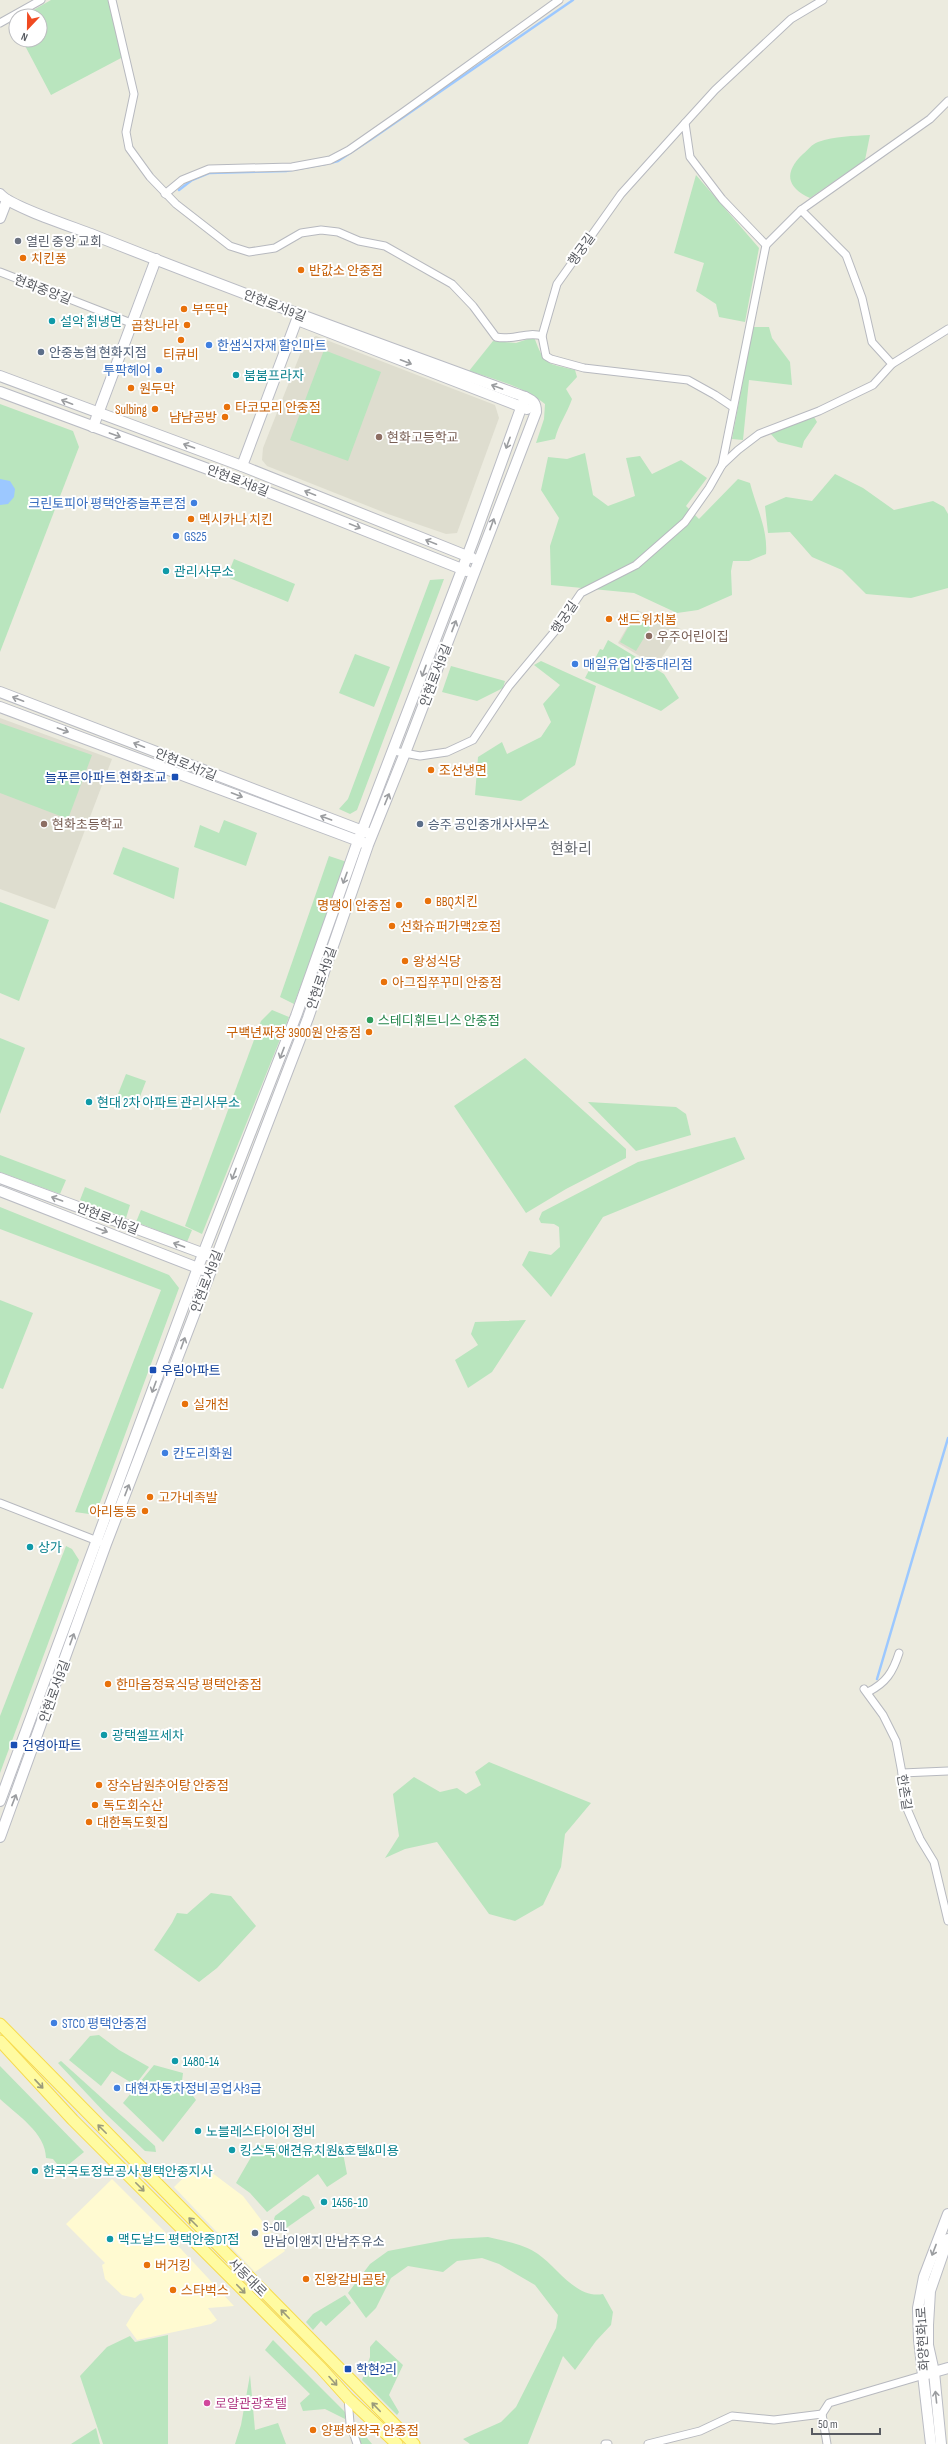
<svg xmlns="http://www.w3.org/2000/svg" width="948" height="2444" font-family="'Sofia Sans Condensed','Noto Sans KR',sans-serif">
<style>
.commercial{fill:#fffad1}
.education{fill:#deddcf}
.green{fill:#b9e5be}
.water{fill:#9cc8ff}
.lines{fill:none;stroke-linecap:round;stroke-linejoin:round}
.stream{stroke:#9cc8ff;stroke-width:2.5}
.street-casing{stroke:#b7b9bf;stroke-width:9}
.secondary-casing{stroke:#babcc4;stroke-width:12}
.primary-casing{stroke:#f7db4d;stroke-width:13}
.street{stroke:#fff;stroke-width:7}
.secondary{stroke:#fff;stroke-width:10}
.primary{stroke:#fffba1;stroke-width:11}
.oneway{stroke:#9b9da0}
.oneway2{stroke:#9b9b7b}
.worship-dot{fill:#6b7280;stroke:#fff;stroke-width:1.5}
.food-dot{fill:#e8710a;stroke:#fff;stroke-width:1.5}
.culture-dot{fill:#0f9aa8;stroke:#fff;stroke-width:1.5}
.shop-dot{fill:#3f7fe0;stroke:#fff;stroke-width:1.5}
.service-dot{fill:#5c6f8a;stroke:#fff;stroke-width:1.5}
.education-dot{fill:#8d6e63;stroke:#fff;stroke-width:1.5}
.transit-dot{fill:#1a4fb4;stroke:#fff;stroke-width:1.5}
.leisure-dot{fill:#2e9e5b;stroke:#fff;stroke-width:1.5}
.hotel-dot{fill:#d1479c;stroke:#fff;stroke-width:1.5}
.labels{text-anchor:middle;stroke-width:4;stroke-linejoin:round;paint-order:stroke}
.worship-label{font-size:13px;fill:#5b616d;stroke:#fff;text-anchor:start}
.street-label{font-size:13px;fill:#585b61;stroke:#fff}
.food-label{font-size:13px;fill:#c56008;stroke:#fff;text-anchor:start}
.culture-label{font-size:13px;fill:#0d838f;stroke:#fff;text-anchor:start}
.shop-label{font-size:13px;fill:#366cbe;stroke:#fff;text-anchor:start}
.service-label{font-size:13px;fill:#4e5e75;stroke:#fff;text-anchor:start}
.education-label{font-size:13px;fill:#785e54;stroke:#fff;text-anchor:start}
.transit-label{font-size:13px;fill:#164399;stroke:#fff;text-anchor:start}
.leisure-label{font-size:13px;fill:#27864d;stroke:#fff;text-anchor:start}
.hotel-label{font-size:13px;fill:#b23c85;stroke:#fff;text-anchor:start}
.quarter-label{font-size:15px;fill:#696d73;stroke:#fff}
</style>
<rect width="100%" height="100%" fill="#ecebdf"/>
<!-- commercial -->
<g class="commercial">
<polygon points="199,2163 243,2196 285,2251 255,2272 174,2187"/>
<polygon points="112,2179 169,2236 234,2306 208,2308 217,2320 211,2324 137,2340 126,2325 135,2310 144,2299 141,2293 135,2298 122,2295 105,2279 102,2265 105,2263 66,2224"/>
</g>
<!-- education -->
<g class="education">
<polygon points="316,336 495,405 499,418 457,533 446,534 388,514 267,466 262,460 263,448 305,342"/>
<polygon points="637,610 681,629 656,666 618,643"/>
<polygon points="0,718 112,759 55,909 0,889"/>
</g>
<!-- green -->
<g class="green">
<polygon points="51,0 109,0 123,57 51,95 22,40 40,40 40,16 23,16"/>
<path d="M 870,135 L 865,160 L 810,198 C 786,187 784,172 803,154 C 808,150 812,144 818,142 C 835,136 853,136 870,135 Z"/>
<polygon points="696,175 759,248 745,322 719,317 716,304 696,291 704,263 674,253"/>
<polygon points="753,327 769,327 772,338 790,362 792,385 749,380 743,440 732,439"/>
<path d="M 534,337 C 545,366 546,363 575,370 L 577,377 L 566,389 L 572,399 C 567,414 559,423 555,439 L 536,443 L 544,419 L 545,404 C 523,386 496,380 469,371 L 493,341 L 516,343 Z"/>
<polygon points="324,350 381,372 348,461 290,440"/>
<polygon points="0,404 73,431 79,447 0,652"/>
<polygon points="814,417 817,422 804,441 802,448 778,442 770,433"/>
<path d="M 585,453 L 593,495 L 608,506 L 635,496 L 626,458 L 640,456 L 652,474 L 681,460 L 707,478 L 686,506 L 699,519 L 738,479 L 750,483 C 756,507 768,529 766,554 L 749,561 L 733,561 L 731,571 L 732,595 L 698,610 L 677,613 L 634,593 L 551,585 L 550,546 L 559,518 L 541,490 L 548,457 L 567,459 Z"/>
<polygon points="835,474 863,488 894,510 933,501 944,507 948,514 948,588 911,598 866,594 842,570 812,557 790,532 768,533 765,506 786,497 812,501"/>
<polygon points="234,559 295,584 288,602 227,577"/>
<polygon points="444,579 357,810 350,814 339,809 348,799 430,580"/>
<polygon points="636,613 653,623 636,651 620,642"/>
<polygon points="608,640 664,674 679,698 661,711 585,678 600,649 603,650"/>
<polygon points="355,654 390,667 374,707 339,693"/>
<polygon points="541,661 596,686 575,765 521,801 475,795 478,757 502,742 507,754 541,737 551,722 543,704 560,685 534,665"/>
<polygon points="451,666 505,681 503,688 477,701 442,692"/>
<polygon points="0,723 92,755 68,819 0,793"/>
<polygon points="224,820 257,833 246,866 194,847 200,825 219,833"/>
<polygon points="123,847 179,868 174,899 113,874"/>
<polygon points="329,856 347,862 294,1004 280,997"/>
<polygon points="0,902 49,920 19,1001 0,993"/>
<polygon points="272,1010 289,1017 202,1234 185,1226 261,1021"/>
<polygon points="0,1038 25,1048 0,1114"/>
<polygon points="525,1058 626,1149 626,1158 566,1189 526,1213 454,1106"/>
<polygon points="126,1074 146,1081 136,1107 116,1099"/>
<polygon points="588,1102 676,1107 686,1114 691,1135 636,1151"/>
<polygon points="735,1137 745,1159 603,1217 551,1297 522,1265 529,1251 551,1255 560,1247 559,1227 554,1224 541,1223 539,1219 542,1212 638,1162"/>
<polygon points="0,1155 66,1180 60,1194 0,1172"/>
<polygon points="85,1187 130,1205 126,1218 80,1200"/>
<polygon points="0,1207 169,1275 179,1288 98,1508 89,1514 75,1512 161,1290 0,1229"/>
<polygon points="141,1210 192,1230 187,1242 136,1222"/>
<polygon points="0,1300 33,1313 3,1389 0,1388"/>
<polygon points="526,1320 492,1372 468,1388 455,1360 478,1345 471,1334 475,1322"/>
<polygon points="66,1546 72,1549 79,1560 0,1773 0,1716"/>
<polygon points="489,1762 591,1803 565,1834 561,1867 543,1905 515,1921 489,1914 437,1842 405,1849 385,1858 399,1836 393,1794 414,1777 440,1792 457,1788 466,1794 481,1785 475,1772"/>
<polygon points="211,1893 231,1896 256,1926 217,1968 199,1982 154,1950 172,1923 177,1913 187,1914"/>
<polygon points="99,2035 119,2050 149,2067 135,2085 112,2071 101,2086 69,2060 90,2036"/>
<polygon points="61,2061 155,2146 156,2152 145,2151 106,2114 58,2063"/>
<polygon points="154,2065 183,2073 182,2081 196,2100 163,2142 123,2103"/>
<path d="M 0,2066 L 84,2152 L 62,2170 L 53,2159 L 46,2158 C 46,2133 17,2115 0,2099 Z"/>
<polygon points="258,2145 342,2148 347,2174 327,2187 318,2174 267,2212 250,2193 236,2183"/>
<polygon points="303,2195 309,2197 315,2208 282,2231 274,2219 275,2216"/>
<path d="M 488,2237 C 504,2241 525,2244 538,2254 C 558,2268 576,2299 603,2294 L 613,2312 L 611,2325 L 596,2341 L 575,2370 L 563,2356 L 528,2444 L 470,2444 L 463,2439 L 501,2422 L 516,2407 L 556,2328 L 558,2315 L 535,2285 L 499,2264 L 482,2258 L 457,2261 L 443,2272 L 408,2266 L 391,2278 L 376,2308 L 366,2318 L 348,2293 L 370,2264 L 388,2251 L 451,2239 Z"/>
<polygon points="345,2295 351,2303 326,2326 321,2321 313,2330 306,2322 313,2314"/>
<polygon points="168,2335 168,2444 103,2444 80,2376 107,2347 130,2336 135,2342"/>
<polygon points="273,2340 346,2413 345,2419 325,2409 303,2411 300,2403 310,2394 265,2350"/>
<polygon points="376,2340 403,2365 389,2395 399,2412 397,2415 362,2380 370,2357 370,2347"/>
<polygon points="250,2375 255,2430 278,2423 286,2444 235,2444 241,2425"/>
<polygon points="355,2423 372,2444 361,2444 353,2424"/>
<polygon points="96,2428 100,2444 71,2444"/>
</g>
<!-- water -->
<polygon class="water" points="0,479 10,481 15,489 14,497 8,504 0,505"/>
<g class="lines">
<!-- stream -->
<g class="stream">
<polyline points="330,163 338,161 370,140 573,0"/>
<polyline points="179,190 192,180 209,173 286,171 325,164"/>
<polyline points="877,1679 948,1438"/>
</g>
<defs>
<g id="street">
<path d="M 112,0 L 134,94 L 126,132 L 129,148 L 150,177 L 176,204 L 230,246 L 249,252 L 275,248 L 301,233 L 321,230 L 338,232 L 359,241 L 385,246 L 452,284 L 473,306 L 496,337 C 513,341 527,331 542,336"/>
<polyline points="0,23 41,0"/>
<polyline points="685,123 715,90 791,19 823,0"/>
<polyline points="165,194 182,180 209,169 292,167 330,160 349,150 402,113 559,0"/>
<polyline points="801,210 930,119 948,101"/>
<polyline points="0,272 131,323"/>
<polyline points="892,364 948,329"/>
<polyline points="722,465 766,245 722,199 690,157 685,123 621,194 557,284 542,336 546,356 551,359 584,368 688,380 715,395 733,407"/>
<polyline points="394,751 420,756 447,752 473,740 509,686 555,631 581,593 636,565 685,522 709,488 722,465 738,450 759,434 819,411 873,385 892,364 872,342 862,298 846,255 801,210 766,245"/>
<polyline points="0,1503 100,1542"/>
<polyline points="864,1689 883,1715 896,1741 902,1773 905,1804 920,1839 934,1862 948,1921"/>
<path d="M 868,1692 C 886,1683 893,1672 899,1653"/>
<polyline points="902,1773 948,1771"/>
<polyline points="348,2398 350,2423 357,2444"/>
<polyline points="605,2444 608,2444"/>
<polyline points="648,2444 700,2431 732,2416 774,2420 822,2414"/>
<polyline points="827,2444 822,2414 829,2403 924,2375"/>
</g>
<g id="secondary">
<path d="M 0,194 C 9,206 73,227 91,234 C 234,291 380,344 525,397 C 533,401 536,402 536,412 L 405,753 L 368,845 L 308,1018 L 106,1544 L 0,1837"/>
<polyline points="0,218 7,200"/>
<polyline points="300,321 527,409"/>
<polyline points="0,376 242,466 472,558"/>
<polyline points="0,392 235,479 467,571"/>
<polyline points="93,427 156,259"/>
<polyline points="242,466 299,314"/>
<polyline points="0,692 368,833"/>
<polyline points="0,707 364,843"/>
<polyline points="0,1178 210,1256"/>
<polyline points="0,1191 203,1270"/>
<polyline points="0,1801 203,1254 296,1016 358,841 473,541 525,397"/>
<polyline points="927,2374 948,2368"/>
<polyline points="931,2444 919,2340 918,2308 924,2277 948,2214"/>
<polyline points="941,2444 934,2372 928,2345 928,2325 930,2291 948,2239"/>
</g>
<g id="primary">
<polyline points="0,2024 414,2444"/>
<polyline points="0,2041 73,2120 321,2368 348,2398 397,2444"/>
</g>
</defs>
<!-- street casing -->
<use href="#street" class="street-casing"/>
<!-- secondary casing -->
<use href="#secondary" class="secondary-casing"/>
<!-- primary casing -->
<use href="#primary" class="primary-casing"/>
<!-- street -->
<use href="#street" class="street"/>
<!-- secondary -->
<use href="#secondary" class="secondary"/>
<!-- primary -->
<use href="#primary" class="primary"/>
</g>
<!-- one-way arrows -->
<defs><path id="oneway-shaft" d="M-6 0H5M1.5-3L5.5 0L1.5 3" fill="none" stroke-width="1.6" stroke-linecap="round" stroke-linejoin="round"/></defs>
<g class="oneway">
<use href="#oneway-shaft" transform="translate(406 362) rotate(21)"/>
<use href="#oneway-shaft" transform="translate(497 387) rotate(-160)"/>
<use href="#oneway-shaft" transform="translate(67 402) rotate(-159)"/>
<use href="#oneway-shaft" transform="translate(115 435) rotate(20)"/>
<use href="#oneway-shaft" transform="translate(508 443) rotate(110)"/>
<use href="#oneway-shaft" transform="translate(189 446) rotate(-160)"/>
<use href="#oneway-shaft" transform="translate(310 493) rotate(-158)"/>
<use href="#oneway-shaft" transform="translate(492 524) rotate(-70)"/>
<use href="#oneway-shaft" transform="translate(355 526) rotate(22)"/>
<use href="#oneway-shaft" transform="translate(431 542) rotate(-158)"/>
<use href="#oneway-shaft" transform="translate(454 626) rotate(-69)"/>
<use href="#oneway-shaft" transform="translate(424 671) rotate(110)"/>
<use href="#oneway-shaft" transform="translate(18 699) rotate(-159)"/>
<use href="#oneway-shaft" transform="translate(63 730) rotate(20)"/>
<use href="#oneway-shaft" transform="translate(139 745) rotate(-158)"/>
<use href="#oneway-shaft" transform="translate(237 795) rotate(21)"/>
<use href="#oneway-shaft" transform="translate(387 799) rotate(-68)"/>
<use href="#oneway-shaft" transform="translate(326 818) rotate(-160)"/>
<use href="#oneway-shaft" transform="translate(345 878) rotate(110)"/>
<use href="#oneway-shaft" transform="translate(282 1053) rotate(111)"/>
<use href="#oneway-shaft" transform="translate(234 1174) rotate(111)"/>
<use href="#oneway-shaft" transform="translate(57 1199) rotate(-160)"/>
<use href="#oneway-shaft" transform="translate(102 1230) rotate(21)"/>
<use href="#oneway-shaft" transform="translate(179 1245) rotate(-160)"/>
<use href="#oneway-shaft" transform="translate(183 1343) rotate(-70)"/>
<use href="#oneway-shaft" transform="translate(154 1387) rotate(110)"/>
<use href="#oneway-shaft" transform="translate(127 1490) rotate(-69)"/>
<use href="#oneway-shaft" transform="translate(72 1639) rotate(-70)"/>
<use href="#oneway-shaft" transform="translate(14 1800) rotate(-69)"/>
<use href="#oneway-shaft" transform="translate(934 2250) rotate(111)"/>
<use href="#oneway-shaft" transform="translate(936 2397) rotate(-96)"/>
</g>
<g class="oneway2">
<use href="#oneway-shaft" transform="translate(39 2084) rotate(47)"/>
<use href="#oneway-shaft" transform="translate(102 2129) rotate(-135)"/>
<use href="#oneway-shaft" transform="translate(140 2187) rotate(45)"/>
<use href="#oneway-shaft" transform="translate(193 2222) rotate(-135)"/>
<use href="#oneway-shaft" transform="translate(241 2289) rotate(46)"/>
<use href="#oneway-shaft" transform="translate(285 2314) rotate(-134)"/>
<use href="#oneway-shaft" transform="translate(333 2381) rotate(48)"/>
<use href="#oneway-shaft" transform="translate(376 2407) rotate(-134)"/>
</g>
<!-- markers -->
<circle class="worship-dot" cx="18" cy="241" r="4"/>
<g class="food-dot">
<circle cx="23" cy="258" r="4"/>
<circle cx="301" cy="270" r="4"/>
<circle cx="184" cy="309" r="4"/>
<circle cx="187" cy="325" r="4"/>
<circle cx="181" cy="340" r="4"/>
<circle cx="131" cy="388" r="4"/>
<circle cx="227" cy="407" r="4"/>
<circle cx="155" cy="409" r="4"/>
<circle cx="225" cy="417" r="4"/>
<circle cx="191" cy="519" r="4"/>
<circle cx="609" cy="619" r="4"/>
<circle cx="431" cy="770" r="4"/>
<circle cx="428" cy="901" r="4"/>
<circle cx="399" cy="905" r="4"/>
<circle cx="392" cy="926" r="4"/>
<circle cx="405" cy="961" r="4"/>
<circle cx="384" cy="982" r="4"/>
<circle cx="369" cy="1032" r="4"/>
<circle cx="185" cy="1404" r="4"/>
<circle cx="150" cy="1497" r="4"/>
<circle cx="145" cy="1511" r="4"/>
<circle cx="108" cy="1684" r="4"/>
<circle cx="99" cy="1785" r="4"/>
<circle cx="95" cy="1805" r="4"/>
<circle cx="89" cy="1822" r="4"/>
<circle cx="147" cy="2265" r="4"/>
<circle cx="306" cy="2279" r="4"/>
<circle cx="173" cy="2290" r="4"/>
<circle cx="313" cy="2430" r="4"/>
</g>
<g class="culture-dot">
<circle cx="52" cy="321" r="4"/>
<circle cx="236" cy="375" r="4"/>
<circle cx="166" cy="571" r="4"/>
<circle cx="89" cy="1102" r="4"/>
<circle cx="30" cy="1547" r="4"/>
<circle cx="104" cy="1735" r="4"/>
<circle cx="175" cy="2061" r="4"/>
<circle cx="198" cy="2131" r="4"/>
<circle cx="232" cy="2150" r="4"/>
<circle cx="35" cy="2171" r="4"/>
<circle cx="324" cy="2202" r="4"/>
<circle cx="110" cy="2239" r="4"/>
</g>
<g class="shop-dot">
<circle cx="209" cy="345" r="4"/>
<circle cx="159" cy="370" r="4"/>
<circle cx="194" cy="503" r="4"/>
<circle cx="176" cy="536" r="4"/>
<circle cx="575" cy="664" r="4"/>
<circle cx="165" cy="1453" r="4"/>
<circle cx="54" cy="2023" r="4"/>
<circle cx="117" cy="2088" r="4"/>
</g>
<g class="service-dot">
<circle cx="41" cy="352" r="4"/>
<circle cx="420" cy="824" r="4"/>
<circle cx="255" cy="2233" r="4"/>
</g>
<g class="education-dot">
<circle cx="379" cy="437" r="4"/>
<circle cx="649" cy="636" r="4"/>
<circle cx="44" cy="824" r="4"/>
</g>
<g class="transit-dot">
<rect x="171" y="773" width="8" height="8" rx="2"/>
<rect x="149" y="1366" width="8" height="8" rx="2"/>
<rect x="10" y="1741" width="8" height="8" rx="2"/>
<rect x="344" y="2365" width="8" height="8" rx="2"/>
</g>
<circle class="leisure-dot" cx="370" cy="1020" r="4"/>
<circle class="hotel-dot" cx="207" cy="2403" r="4"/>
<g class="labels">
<!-- worship labels -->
<g class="worship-label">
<text x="26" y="246">열린 중앙 교회</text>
</g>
<!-- street labels -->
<g class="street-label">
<text transform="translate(581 249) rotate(-54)" y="5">행궁길</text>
<text transform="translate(43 289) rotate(21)" y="5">현화중앙길</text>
<text transform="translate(275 305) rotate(21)" y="5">안현로서9길</text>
<text transform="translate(238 480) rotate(21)" y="5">안현로서8길</text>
<text transform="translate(564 617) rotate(-56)" y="5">행궁길</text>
<text transform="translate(435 675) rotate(-69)" y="5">안현로서9길</text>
<text transform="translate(186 764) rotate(22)" y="5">안현로서7길</text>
<text transform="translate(321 978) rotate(-71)" y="5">안현로서9길</text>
<text transform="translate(108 1218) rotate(21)" y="5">안현로서6길</text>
<text transform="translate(206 1281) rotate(-69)" y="5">안현로서9길</text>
<text transform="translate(54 1691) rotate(-70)" y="5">안현로서9길</text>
<text transform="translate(905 1792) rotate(81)" y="5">한촌길</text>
<text transform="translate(248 2277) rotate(45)" y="5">서동대로</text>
<text transform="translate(922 2339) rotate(-93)" y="5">화양현화1로</text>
</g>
<!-- food labels -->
<g class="food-label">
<text x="31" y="263">치킨퐁</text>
<text x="309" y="275">반값소 안중점</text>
<text x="192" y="314">부뚜막</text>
<text x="179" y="330" text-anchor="end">곱창나라</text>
<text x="181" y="359" text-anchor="middle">티큐비</text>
<text x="139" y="393">원두막</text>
<text x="235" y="412">타코모리 안중점</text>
<text x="147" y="414" text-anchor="end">Sulbing</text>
<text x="217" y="422" text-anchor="end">냠냠공방</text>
<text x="199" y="524">멕시카나 치킨</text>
<text x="617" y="624">샌드위치봄</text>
<text x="439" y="775">조선냉면</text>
<text x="436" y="906">BBQ치킨</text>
<text x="391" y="910" text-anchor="end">명땡이 안중점</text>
<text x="400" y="931">선화슈퍼가맥2호점</text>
<text x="413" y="966">왕성식당</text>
<text x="392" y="987">아그집쭈꾸미 안중점</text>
<text x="361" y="1037" text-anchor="end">구백년짜장 3900원 안중점</text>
<text x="193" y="1409">실개천</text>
<text x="158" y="1502">고가네족발</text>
<text x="137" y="1516" text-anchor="end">아리동동</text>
<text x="116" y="1689">한마음정육식당 평택안중점</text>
<text x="107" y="1790">장수남원추어탕 안중점</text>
<text x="103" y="1810">독도회수산</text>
<text x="97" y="1827">대한독도횟집</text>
<text x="155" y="2270">버거킹</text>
<text x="314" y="2284">진왕갈비곰탕</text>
<text x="181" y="2295">스타벅스</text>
<text x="321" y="2435">양평해장국 안중점</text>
</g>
<!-- culture labels -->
<g class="culture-label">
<text x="60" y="326">설악 칡냉면</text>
<text x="244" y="380">붐붐프라자</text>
<text x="174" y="576">관리사무소</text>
<text x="97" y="1107">현대 2차 아파트 관리사무소</text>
<text x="38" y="1552">상가</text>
<text x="112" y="1740">광택셀프세차</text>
<text x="183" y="2066">1480-14</text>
<text x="206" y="2136">노블레스타이어 정비</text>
<text x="240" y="2155">킹스독 애견유치원&amp;호텔&amp;미용</text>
<text x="43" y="2176">한국국토정보공사 평택안중지사</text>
<text x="332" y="2207">1456-10</text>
<text x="118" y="2244">맥도날드 평택안중DT점</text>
</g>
<!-- shop labels -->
<g class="shop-label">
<text x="217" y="350">한샘식자재 할인마트</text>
<text x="151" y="375" text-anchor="end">투팍헤어</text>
<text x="186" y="508" text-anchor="end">크린토피아 평택안중늘푸른점</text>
<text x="184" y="541">GS25</text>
<text x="583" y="669">매일유업 안중대리점</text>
<text x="173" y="1458">칸도리화원</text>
<text x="62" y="2028">STCO 평택안중점</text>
<text x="125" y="2093">대현자동차정비공업사3급</text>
</g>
<!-- service labels -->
<g class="service-label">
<text x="49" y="357">안중농협 현화지점</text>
<text x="428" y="829">승주 공인중개사사무소</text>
<text x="263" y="2231">S-OIL<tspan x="263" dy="15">만남이앤지 만남주유소</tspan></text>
</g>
<!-- education labels -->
<g class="education-label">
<text x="387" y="442">현화고등학교</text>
<text x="657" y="641">우주어린이집</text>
<text x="52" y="829">현화초등학교</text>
</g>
<!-- transit labels -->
<g class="transit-label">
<text x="167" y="782" text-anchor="end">늘푸른아파트.현화초교</text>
<text x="161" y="1375">우림아파트</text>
<text x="22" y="1750">건영아파트</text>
<text x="356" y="2374">학현2리</text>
</g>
<!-- leisure labels -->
<g class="leisure-label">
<text x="378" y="1025">스테디휘트니스 안중점</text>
</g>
<!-- hotel labels -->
<g class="hotel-label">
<text x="215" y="2408">로얄관광호텔</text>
</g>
<!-- quarter labels -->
<g class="quarter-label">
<text x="571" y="854">현화리</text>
</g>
</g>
<!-- north arrow -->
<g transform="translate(28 28) rotate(202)"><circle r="19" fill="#ffffff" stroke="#bcbdc0"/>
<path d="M0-3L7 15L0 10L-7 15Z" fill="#f04a21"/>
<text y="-6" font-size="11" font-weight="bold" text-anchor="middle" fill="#585b61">N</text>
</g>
<!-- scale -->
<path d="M812 2428v6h68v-6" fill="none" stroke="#585b61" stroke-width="2"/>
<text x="818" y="2428" font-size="12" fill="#585b61" stroke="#ffffff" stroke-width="3" paint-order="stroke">50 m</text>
</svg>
